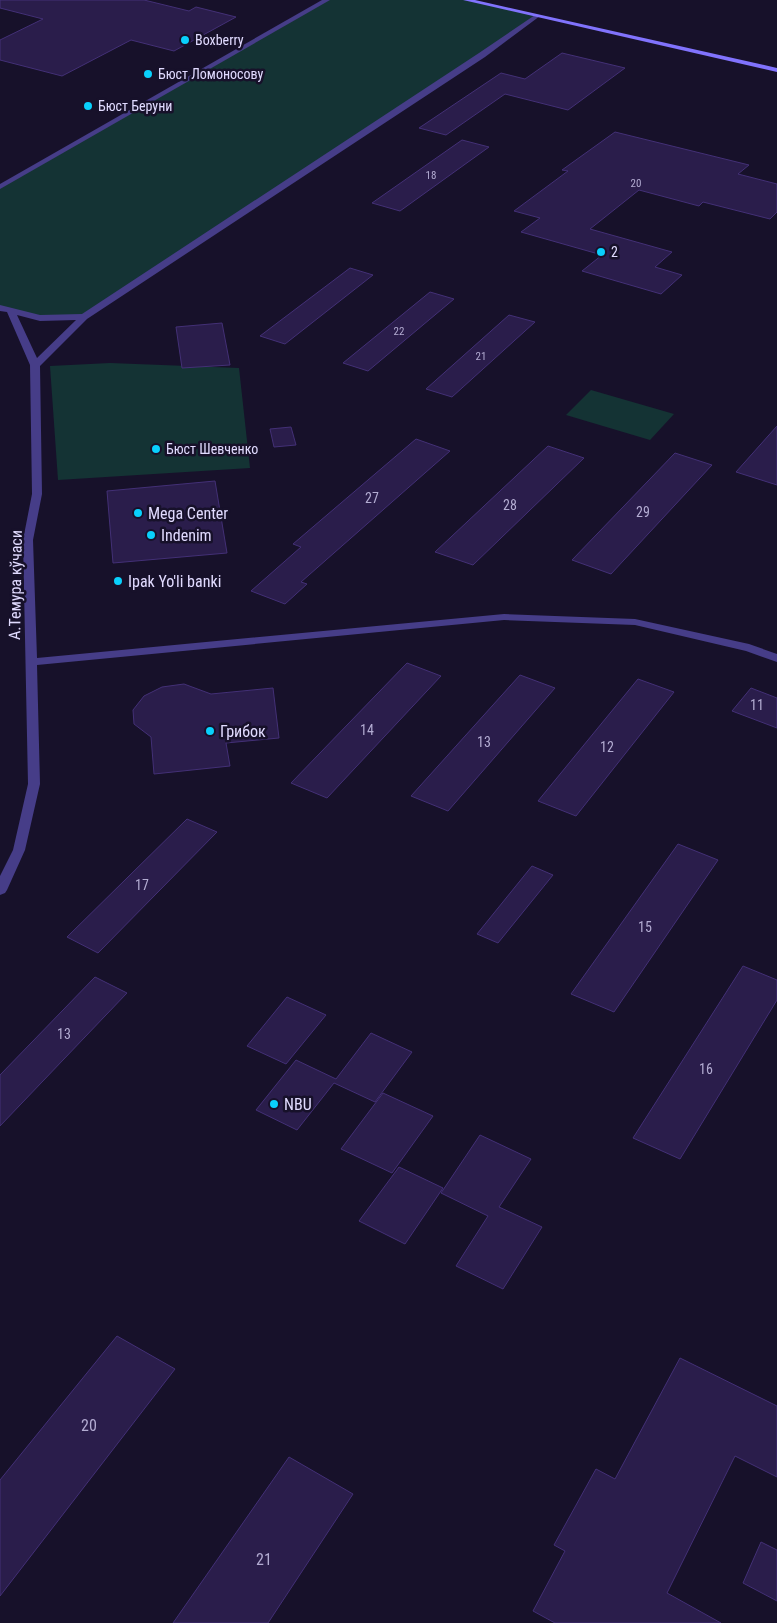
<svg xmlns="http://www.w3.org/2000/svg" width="777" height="1623" font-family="'Roboto Condensed',sans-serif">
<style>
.green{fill:#143334}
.building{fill:#2a1d4b;stroke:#433076}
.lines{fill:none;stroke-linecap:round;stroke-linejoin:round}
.street{fill:#463d88;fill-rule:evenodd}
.secondary{fill:#8173fd;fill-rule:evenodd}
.poi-dot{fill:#09d0fc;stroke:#17112a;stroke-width:2}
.labels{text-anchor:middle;stroke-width:5;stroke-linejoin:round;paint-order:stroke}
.far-number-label{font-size:11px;fill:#b3acd2}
.far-poi-label{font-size:14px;fill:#e1dbff;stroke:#17112a;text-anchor:start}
.number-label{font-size:14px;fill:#b3acd2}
.poi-label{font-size:16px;fill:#e1dbff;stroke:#17112a;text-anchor:start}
.street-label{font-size:16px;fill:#e1dbff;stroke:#17112a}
.near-number-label{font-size:16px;fill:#b3acd2}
</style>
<rect width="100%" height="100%" fill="#17112a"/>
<!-- green -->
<g class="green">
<polygon points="327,0 466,0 537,16 84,317 60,319 0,308 0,187"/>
<polygon points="110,363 239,368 250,468 58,480 50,366"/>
<polygon points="591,390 674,414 650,440 566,415"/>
</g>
<!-- building -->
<g class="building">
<polygon points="0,0 144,0 189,11 196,7 236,17 174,51 131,40 62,76 0,60 0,40 43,19 0,8"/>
<polygon points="562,53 625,68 568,110 505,94 446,135 419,128 501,73 525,79"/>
<polygon points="615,132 749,165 738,174 777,184 777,212 770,219 703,202 699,206 639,190 590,229 672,252 655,267 682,275 661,294 582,271 602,255 521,232 540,218 514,211 568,171 562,170"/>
<polygon points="462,140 489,147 400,211 372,203"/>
<polygon points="350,268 373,275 285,344 260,336"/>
<polygon points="430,292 454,299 368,371 343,363"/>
<polygon points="509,315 535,322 452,397 426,389"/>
<polygon points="222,323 230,365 182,368 176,327"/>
<polygon points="777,426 777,485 736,472"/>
<polygon points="291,427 296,445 274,447 270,429"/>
<polygon points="416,439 450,451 301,582 307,584 285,604 251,591 301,547 293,544"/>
<polygon points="548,446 584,458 473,565 435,552"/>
<polygon points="675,453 712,465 611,574 572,560"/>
<polygon points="215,481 227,553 113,563 107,491"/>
<polygon points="407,663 441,676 327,798 291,783"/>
<polygon points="520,675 555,688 448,811 411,796"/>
<polygon points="638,679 674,692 576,816 538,801"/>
<polygon points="184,684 211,694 273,688 279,738 226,743 230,766 154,774 151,737 134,724 133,710 144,696 162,687"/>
<polygon points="751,688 777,698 777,728 732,711"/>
<polygon points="187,819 217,832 98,953 67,937"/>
<polygon points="678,844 718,860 614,1012 571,994"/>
<polygon points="532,866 553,875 498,943 477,934"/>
<polygon points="743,966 777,980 777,1000 680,1159 633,1138"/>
<polygon points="95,977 127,993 0,1126 0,1075"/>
<polygon points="287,997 326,1015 286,1064 247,1046"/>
<polygon points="371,1033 412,1052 375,1102 334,1083 297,1130 256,1110 296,1060 336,1079"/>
<polygon points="383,1093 433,1116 392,1173 341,1149"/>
<polygon points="480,1135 531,1159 499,1207 542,1227 503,1289 456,1266 488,1216 441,1193"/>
<polygon points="399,1167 443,1188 405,1244 359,1221"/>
<polygon points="117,1336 175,1369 0,1596 0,1480"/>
<polygon points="680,1358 777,1406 777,1477 735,1456 667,1593 721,1623 555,1623 533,1611 565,1551 554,1545 596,1469 615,1479"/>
<polygon points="289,1457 353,1494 268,1623 173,1623"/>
<polygon points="761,1542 777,1550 777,1601 743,1583"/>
</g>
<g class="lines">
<!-- street -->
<g class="street">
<polygon points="322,0 330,0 0,189 0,184"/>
<path d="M 535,15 L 540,16 L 485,57 L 87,319 L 40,366 L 42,494 L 33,540 L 37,658 L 504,614 L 635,619 L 749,644 L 777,654 L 777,662 L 746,651 L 635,625 L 504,620 L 37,665 L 40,784 L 25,850 L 7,890 L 5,893 L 0,895 L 0,876 L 13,850 L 28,784 L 23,540 L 32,494 L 30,365 L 7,312 L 0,311 L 0,305 L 40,315 L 82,314 L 479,53 ZM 17,315 L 40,321 L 76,320 L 37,358 Z"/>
</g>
<!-- secondary -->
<polygon class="secondary" points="463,0 475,0 777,68 777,72"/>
</g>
<!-- markers -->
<g class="poi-dot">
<circle cx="185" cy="40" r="5"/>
<circle cx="148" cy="74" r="5"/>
<circle cx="88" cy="106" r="5"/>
<circle cx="601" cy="252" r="5"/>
<circle cx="156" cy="449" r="5"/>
<circle cx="138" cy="513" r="5"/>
<circle cx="151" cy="535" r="5"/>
<circle cx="118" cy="581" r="5"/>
<circle cx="210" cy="731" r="5"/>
<circle cx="274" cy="1104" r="5"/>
</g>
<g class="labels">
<!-- far-number labels -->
<g class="far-number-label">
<text x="431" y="179">18</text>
<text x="636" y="187">20</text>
<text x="399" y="335">22</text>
<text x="481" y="360">21</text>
</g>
<!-- far-poi labels -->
<g class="far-poi-label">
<text x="195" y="45">Boxberry</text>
<text x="158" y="79">Бюст Ломоносову</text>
<text x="98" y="111">Бюст Беруни</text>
<text x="611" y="257">2</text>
<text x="166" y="454">Бюст Шевченко</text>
</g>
<!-- number labels -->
<g class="number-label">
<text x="372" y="503">27</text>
<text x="510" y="510">28</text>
<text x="643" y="517">29</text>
<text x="757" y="710">11</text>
<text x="367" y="735">14</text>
<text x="484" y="747">13</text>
<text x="607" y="752">12</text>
<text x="142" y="890">17</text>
<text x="645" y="932">15</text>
<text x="64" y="1039">13</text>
<text x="706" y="1074">16</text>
</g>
<!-- poi labels -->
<g class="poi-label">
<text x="148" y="519">Mega Center</text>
<text x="161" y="541">Indenim</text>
<text x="128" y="587">Ipak Yo'li banki</text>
<text x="220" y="737">Грибок</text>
<text x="284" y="1110">NBU</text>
</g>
<!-- street labels -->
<g class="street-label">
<text transform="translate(15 585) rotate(-89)" y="6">А.Темура кўчаси</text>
</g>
<!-- near-number labels -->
<g class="near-number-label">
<text x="89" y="1431">20</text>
<text x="264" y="1565">21</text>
</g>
</g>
</svg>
